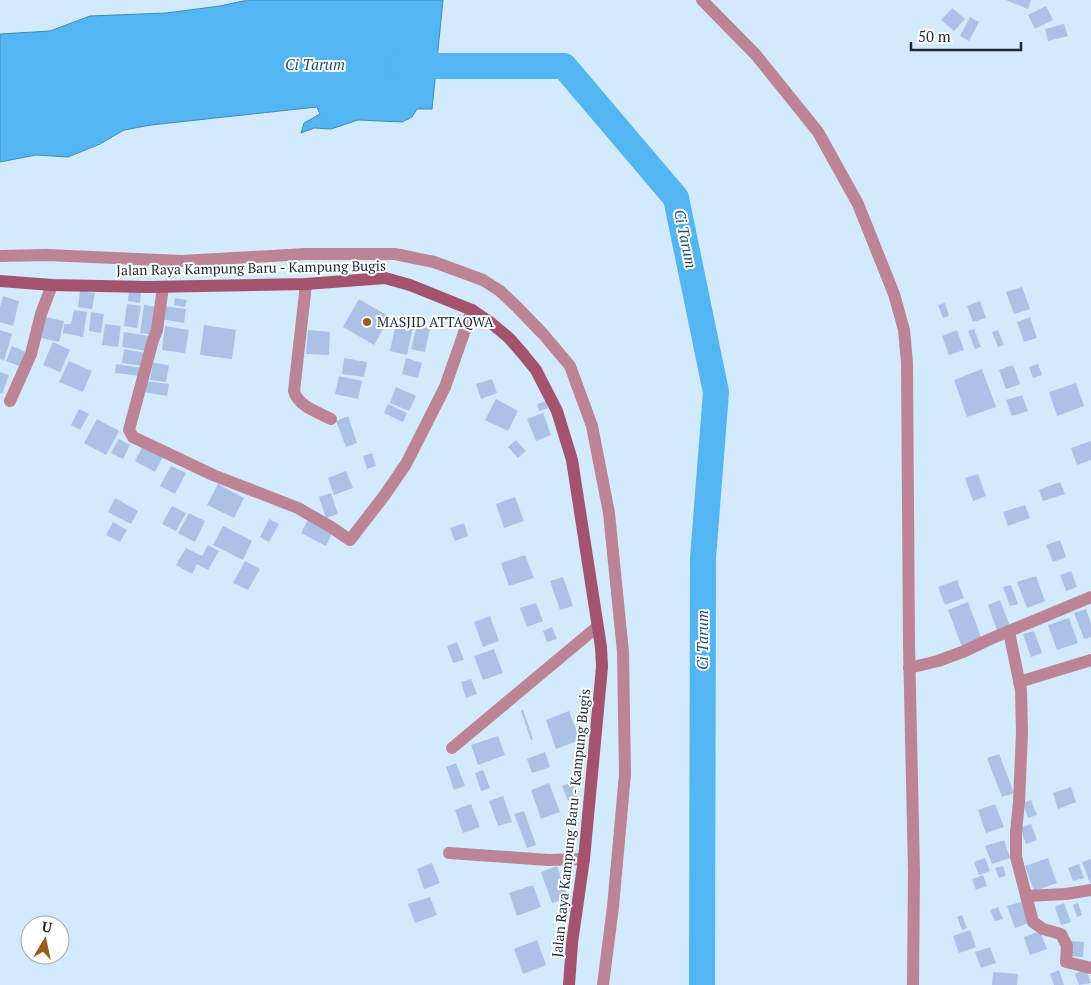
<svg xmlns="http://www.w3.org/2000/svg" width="1091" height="985" font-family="'PT Serif',serif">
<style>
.water{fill:#53b5f2;stroke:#428bb9}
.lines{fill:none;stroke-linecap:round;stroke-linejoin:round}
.river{stroke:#53b5f2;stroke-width:26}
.building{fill:#abc2e6}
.street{stroke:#bc8495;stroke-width:12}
.secondary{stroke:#a3536e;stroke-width:12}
.poi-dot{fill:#9b5c22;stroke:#fff;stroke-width:2}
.labels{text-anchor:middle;stroke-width:4;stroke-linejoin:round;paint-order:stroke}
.street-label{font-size:14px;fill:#192933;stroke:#fff}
.poi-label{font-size:14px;fill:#192933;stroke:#fff;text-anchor:start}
.water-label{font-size:15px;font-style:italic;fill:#1a4e6e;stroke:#fff}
</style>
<rect width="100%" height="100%" fill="#d3eafc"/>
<!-- water -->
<polygon class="water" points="248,0 443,0 432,109 417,109 412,117 402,122 358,120 331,129 314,128 301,133 304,123 320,114 317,107 151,125 124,130 100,144 68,157 36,155 0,162 0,34 50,31 90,16 166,13 220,6"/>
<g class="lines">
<!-- river -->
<polyline class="river" points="400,66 564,66 676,198 716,392 703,558 702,985"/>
</g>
<!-- building -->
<g class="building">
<polygon points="1006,0 1031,0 1028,9"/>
<polygon points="1046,6 1053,20 1035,29 1028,15"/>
<polygon points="952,8 965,19 954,31 941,20"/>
<polygon points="970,17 979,22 969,41 960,36"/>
<polygon points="1064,24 1068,36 1048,41 1045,29"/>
<polygon points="1022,287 1030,309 1014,314 1006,292"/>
<polygon points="129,290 141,292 140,303 128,301"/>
<polygon points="80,291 95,293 92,309 78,307"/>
<polygon points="3,296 19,301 13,326 0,322 0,307"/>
<polygon points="175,298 187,300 185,307 174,305"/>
<polygon points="359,299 390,317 374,345 343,327"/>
<polygon points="980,301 986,318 973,322 967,306"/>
<polygon points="945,303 949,316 943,318 938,305"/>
<polygon points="127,304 141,306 137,328 124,326"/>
<polygon points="144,305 157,307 153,335 140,333"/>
<polygon points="163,306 186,309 184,323 161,319"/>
<polygon points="74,310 87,312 83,337 63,333 64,324 71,324"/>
<polygon points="91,312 104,314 101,333 89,331"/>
<polygon points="41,316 64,321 59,342 37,337"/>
<polygon points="1030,317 1037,338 1024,342 1017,322"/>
<polygon points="397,318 414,322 407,355 390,351"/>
<polygon points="105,324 121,326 118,347 102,345"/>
<polygon points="204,325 236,330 232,359 200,355"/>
<polygon points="417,325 430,328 425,352 411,349"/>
<polygon points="165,326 189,330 185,353 162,350"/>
<polygon points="974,329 981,347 975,349 968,331"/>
<polygon points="0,330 12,334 4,361 0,359"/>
<polygon points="308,330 330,332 329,355 306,354"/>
<polygon points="957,330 964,350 949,355 942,336"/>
<polygon points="998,330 1004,345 998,347 992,332"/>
<polygon points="124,332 149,336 147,351 122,347"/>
<polygon points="53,342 70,350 60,372 43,365"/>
<polygon points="12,346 30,354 24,368 6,361"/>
<polygon points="124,349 146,353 144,366 122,363"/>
<polygon points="344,358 367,362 364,377 342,374"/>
<polygon points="406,358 422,363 418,378 402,374"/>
<polygon points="69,361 92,371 83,392 59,382"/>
<polygon points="153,363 169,365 166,382 150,380"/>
<polygon points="116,364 142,368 141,376 115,373"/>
<polygon points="1038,364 1042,375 1033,378 1029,367"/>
<polygon points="1013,365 1020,384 1006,389 999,370"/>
<polygon points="982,369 996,407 967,417 954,380"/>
<polygon points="0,372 9,375 2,394 0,393"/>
<polygon points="339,376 362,381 358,399 335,394"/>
<polygon points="492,379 497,393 481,399 476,384"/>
<polygon points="145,381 169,384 167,396 143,392"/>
<polygon points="1076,383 1084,406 1057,416 1049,392"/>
<polygon points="396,387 416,396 409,411 390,403"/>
<polygon points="1022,395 1028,411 1012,416 1006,400"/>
<polygon points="496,399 518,411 508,431 485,420"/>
<polygon points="546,401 548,408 539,411 537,404"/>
<polygon points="388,404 407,413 403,422 384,413"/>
<polygon points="79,409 89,414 80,430 71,425"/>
<polygon points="543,413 551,435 536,441 527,419"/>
<polygon points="348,416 357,443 346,447 336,421"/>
<polygon points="97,419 119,431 106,455 84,443"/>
<polygon points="119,439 130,445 123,459 111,453"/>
<polygon points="516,440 526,451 518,458 508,447"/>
<polygon points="1091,441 1091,460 1077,465 1071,448"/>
<polygon points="144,444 164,455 155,472 135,461"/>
<polygon points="372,453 376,466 367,469 363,456"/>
<polygon points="171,466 186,473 175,494 160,486"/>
<polygon points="346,471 353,488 334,495 328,478"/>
<polygon points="978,474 986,496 973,501 965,478"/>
<polygon points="1060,482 1065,494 1043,501 1039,490"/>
<polygon points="218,484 244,498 234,518 207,505"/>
<polygon points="331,493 338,514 326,518 319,497"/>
<polygon points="515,497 524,521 504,528 496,504"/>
<polygon points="115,498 138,511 131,524 108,512"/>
<polygon points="1025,505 1030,518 1008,526 1003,512"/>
<polygon points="172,506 186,513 176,531 162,524"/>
<polygon points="189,513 205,521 195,542 178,533"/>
<polygon points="309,518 333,531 326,546 301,533"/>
<polygon points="269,519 279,524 269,542 260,537"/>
<polygon points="113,522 127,530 120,542 106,535"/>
<polygon points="464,523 468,536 455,541 450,528"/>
<polygon points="223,526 252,541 243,560 213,545"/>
<polygon points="1060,540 1066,557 1053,562 1046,545"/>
<polygon points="208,545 219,551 208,570 197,564 192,574 176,565 186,548 202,556"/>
<polygon points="525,555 534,578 509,586 501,563"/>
<polygon points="245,561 260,569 248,590 233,583"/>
<polygon points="1071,571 1077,587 1066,591 1060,575"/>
<polygon points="1036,576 1045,601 1027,608 1017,582"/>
<polygon points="563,577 573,606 560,610 550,581"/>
<polygon points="957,580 964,598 945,605 938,587"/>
<polygon points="1011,585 1018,604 1010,606 1003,587"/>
<polygon points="1000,600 1011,629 998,633 988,605"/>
<polygon points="968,602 982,640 962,647 948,610"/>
<polygon points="536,603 543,621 527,627 520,608"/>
<polygon points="1086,609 1091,624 1091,637 1084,639 1074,613"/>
<polygon points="490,616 499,641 483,647 474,622"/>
<polygon points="1069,618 1078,643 1057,650 1048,625"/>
<polygon points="552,627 557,639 547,642 543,631"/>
<polygon points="1034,631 1042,653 1031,657 1023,634"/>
<polygon points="457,642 464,660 453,663 447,646"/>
<polygon points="494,649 503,673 483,680 474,656"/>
<polygon points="471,679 477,694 466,698 461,682"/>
<polygon points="523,710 533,739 531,740 521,711"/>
<polygon points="569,711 580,740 556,749 546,720"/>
<polygon points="498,736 505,755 478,765 471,745"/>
<polygon points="545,752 550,767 532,773 527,759"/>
<polygon points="999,754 1014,793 1002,797 987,758"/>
<polygon points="456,763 465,786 454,790 446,767"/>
<polygon points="483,770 490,788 481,791 475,773"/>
<polygon points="572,782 578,797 568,801 562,786"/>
<polygon points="549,783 560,812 541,819 531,790"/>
<polygon points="1071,787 1076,802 1058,809 1053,793"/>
<polygon points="503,796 512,822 498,826 489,801"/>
<polygon points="1031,800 1037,815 1028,818 1023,803"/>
<polygon points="471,804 480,827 463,833 455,810"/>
<polygon points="995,804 1004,827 986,833 978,810"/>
<polygon points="524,811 536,845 527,848 514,814"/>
<polygon points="1031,824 1037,840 1026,844 1020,828"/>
<polygon points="1004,840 1010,858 992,864 985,846"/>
<polygon points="985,858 990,871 979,875 974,862"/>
<polygon points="1048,858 1057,883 1034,891 1025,866"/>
<polygon points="1091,859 1091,885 1082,862"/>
<polygon points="432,863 440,883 424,889 417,869"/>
<polygon points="1079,864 1084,878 1073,881 1068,868"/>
<polygon points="557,866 568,898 552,903 541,872"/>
<polygon points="1003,866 1006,876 999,878 995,868"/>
<polygon points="983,875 987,886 976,890 972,879"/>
<polygon points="533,885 541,907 517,916 509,893"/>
<polygon points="430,897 437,915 415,923 408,904"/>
<polygon points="1024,901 1031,922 1015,928 1007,906"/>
<polygon points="1064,903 1071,922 1061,925 1055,907"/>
<polygon points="1078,903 1082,915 1077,917 1073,905"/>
<polygon points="998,907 1003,919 995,921 990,910"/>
<polygon points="962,915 967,928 962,930 957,917"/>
<polygon points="970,930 976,947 959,953 953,936"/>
<polygon points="1040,931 1047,949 1030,955 1024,937"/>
<polygon points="537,940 546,965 523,974 514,949"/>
<polygon points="1070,941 1084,942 1083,957 1069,956"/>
<polygon points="990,947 996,963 981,968 975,952"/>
<polygon points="1086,969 1091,983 1079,985 1075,974"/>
<polygon points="1059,970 1064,985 1054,985 1050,974"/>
<polygon points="993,972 1018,974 1017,985 992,985"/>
</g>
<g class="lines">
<!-- street -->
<g class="street">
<polyline points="702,0 756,55 818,132 858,204 894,294 904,330 907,363 909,645 914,872 913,985"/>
<polyline points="0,256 47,255 182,261 305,254 395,254 434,262 483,280 500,291 516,306 544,335 570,366 592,426 609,513 623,652 625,774 613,907 603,985"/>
<path d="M 306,284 L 294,391 C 298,406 317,412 331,419"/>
<polyline points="163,287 157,330 153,340 129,430 133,437 213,475 298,508 331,527 350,540 384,496 406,464 445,387 472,310"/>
<polyline points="10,401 31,354 41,314 52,285"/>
<polyline points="1009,632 1021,690 1022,733 1019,802 1016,832 1016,857 1033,922 1043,929 1061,934 1067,946 1066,962 1091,968"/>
<polyline points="909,668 938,661 965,651 990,639 1091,597"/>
<polyline points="1019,682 1091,660"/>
<polyline points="452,748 597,627"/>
<polyline points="449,853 549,860 584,859"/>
<polyline points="1026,896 1066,894 1091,890"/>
</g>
<!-- secondary -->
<polyline class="secondary" points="0,281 52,285 148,287 306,284 385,278 410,285 472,310 491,323 509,338 523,354 536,370 557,411 572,460 601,647 602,667 584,859 572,943 569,985"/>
</g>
<!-- markers -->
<circle class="poi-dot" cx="367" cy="322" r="5"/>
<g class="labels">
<!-- street labels -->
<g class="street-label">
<text transform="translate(251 268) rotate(-1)" y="5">Jalan Raya Kampung Baru - Kampung Bugis</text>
<text transform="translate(571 823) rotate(-84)" y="5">Jalan Raya Kampung Baru - Kampung Bugis</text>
</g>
<!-- poi labels -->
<g class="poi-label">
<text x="377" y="327">MASJID ATTAQWA</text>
</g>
<!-- water labels -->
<g class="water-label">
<text x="315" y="70">Ci Tarum</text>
<text transform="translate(685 239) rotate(78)" y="5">Ci Tarum</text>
<text transform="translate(703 640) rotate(-90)" y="5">Ci Tarum</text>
</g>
</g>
<!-- north arrow -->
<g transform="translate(45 940) rotate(9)"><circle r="24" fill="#ffffff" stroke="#a3a9ad"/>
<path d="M0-4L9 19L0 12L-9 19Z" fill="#9b5c22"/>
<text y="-8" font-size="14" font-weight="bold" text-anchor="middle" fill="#192933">U</text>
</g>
<!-- scale -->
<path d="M911 42v8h110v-8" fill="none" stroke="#192933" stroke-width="2.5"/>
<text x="918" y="42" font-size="15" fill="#192933" stroke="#ffffff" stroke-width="4" paint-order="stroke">50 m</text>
</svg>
